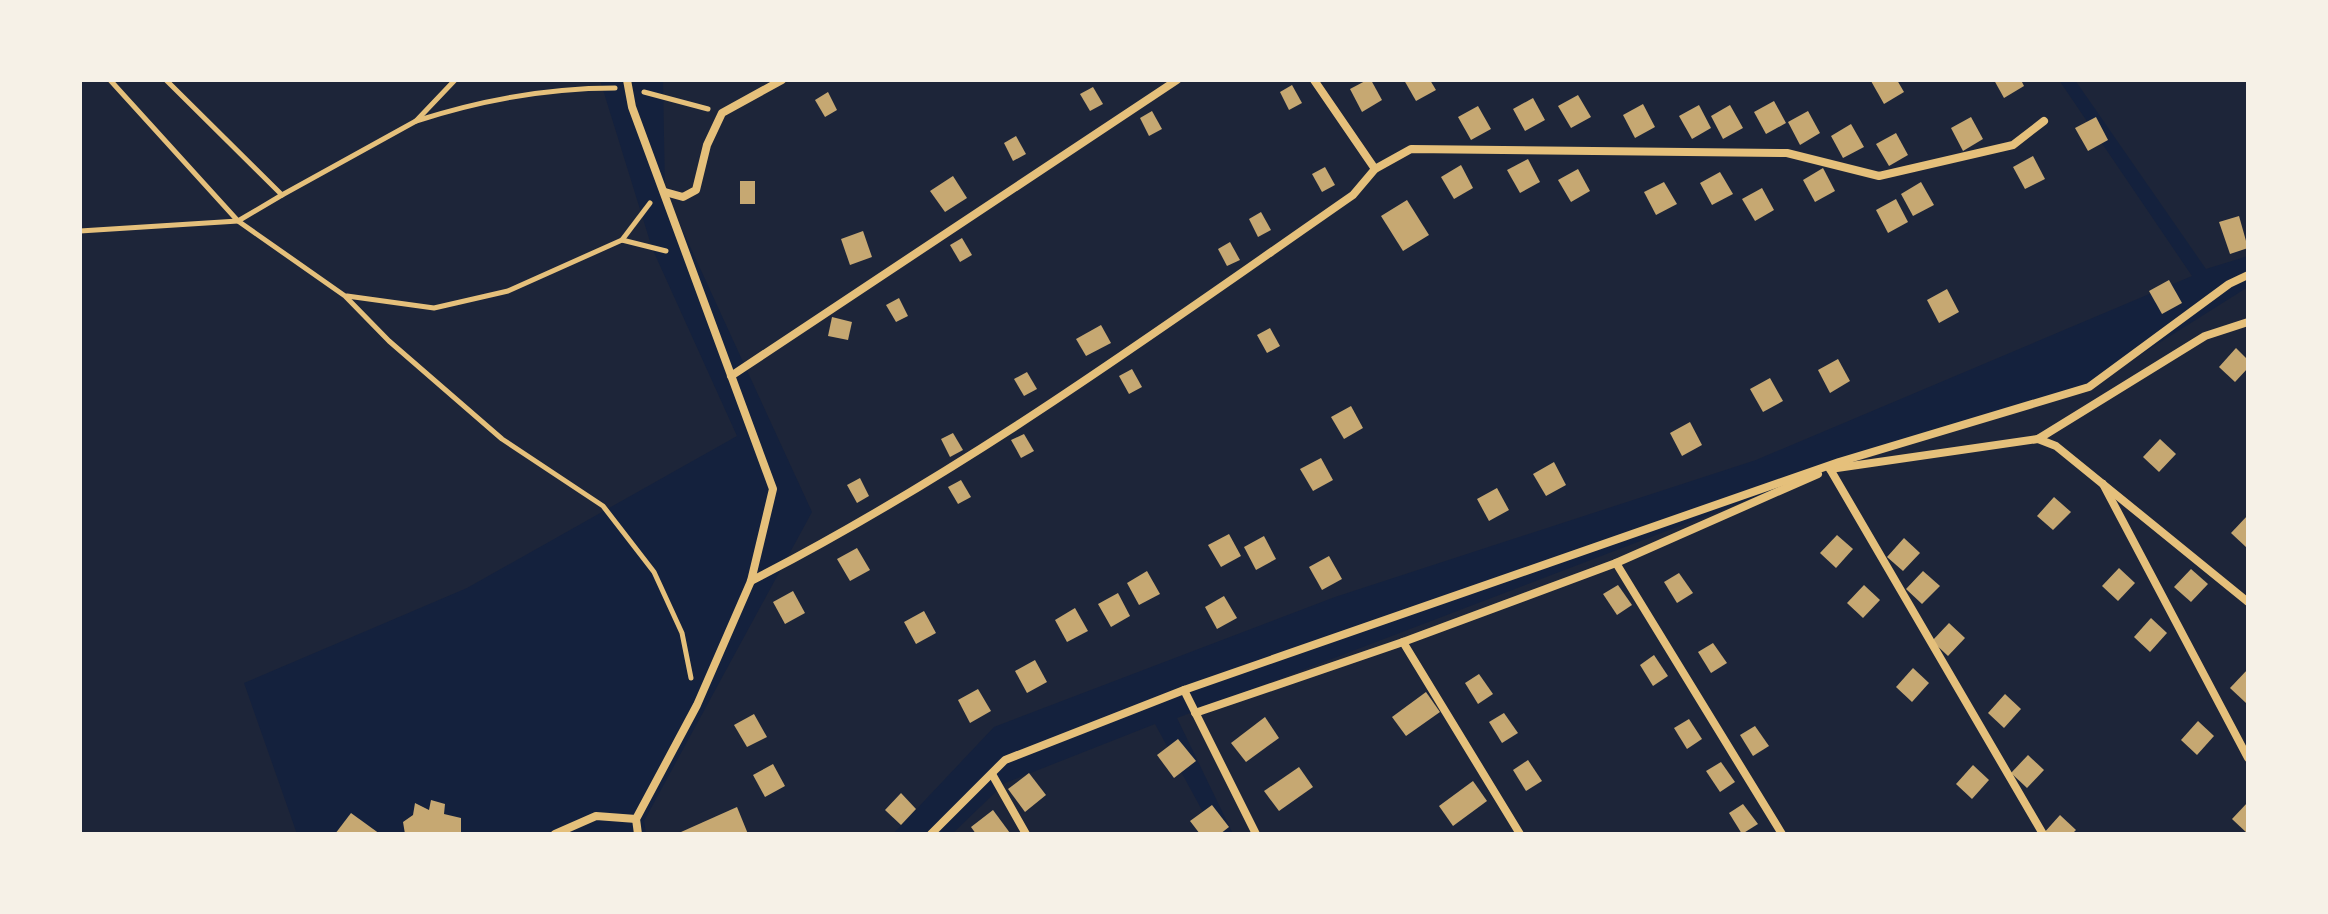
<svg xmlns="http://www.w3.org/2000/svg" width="2328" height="914" font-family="'Nunito Sans',sans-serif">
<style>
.green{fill:#1d2539}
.building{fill:#c6a872}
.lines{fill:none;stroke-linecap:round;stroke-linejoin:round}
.path{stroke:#e5c07b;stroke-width:5}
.minor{stroke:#e5c07b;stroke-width:8}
</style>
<rect width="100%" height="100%" fill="#14213d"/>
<!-- green -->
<g class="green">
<polygon points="80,80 600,80 652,248 737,436 467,588 244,683 297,834 80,834"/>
<polygon points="663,80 2059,80 2192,276 1756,460 1335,597 994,727 893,834 646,834 644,821 812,512 665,192"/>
<polygon points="2075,80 2248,80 2248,256 2206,269"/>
<polygon points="2248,287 2248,834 1233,834 1177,718 1910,438 2089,387"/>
<polygon points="1155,724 1215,834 952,834 1005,783"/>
</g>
<!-- building -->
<g class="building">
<polygon points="1367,80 1371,80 1382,100 1362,112 1350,89"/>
<polygon points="1404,80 1430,80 1436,90 1416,101"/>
<polygon points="1897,80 1904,92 1884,104 1871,81"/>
<polygon points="1994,80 2021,80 2024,86 2004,98"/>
<polygon points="1292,85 1302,103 1289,110 1280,92"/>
<polygon points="1093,87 1103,104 1090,111 1080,94"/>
<polygon points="828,92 837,110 825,117 815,100"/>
<polygon points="1578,95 1591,117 1571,128 1558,106"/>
<polygon points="1533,98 1545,120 1525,131 1513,109"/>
<polygon points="1774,101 1786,123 1766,134 1754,112"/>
<polygon points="1643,104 1655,127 1635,138 1623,115"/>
<polygon points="1699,105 1711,128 1692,139 1679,116"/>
<polygon points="1730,105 1743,128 1723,139 1711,116"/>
<polygon points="1478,106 1491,129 1471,140 1458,117"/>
<polygon points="1152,111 1162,129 1149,136 1140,118"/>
<polygon points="1808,111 1820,133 1800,145 1788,122"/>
<polygon points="1971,117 1983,139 1963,151 1951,128"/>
<polygon points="2096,117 2108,140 2088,151 2075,128"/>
<polygon points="1851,124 1864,147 1843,158 1831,136"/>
<polygon points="1896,133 1908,155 1889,166 1876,144"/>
<polygon points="1016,136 1026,154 1013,161 1004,143"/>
<polygon points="2033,156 2045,179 2025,189 2013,167"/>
<polygon points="1528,159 1540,182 1520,193 1507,170"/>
<polygon points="1461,165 1473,188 1454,199 1441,177"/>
<polygon points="1325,167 1335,185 1322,192 1312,174"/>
<polygon points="1823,168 1835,191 1815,202 1803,180"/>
<polygon points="1578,169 1590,191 1571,202 1558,180"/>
<polygon points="1720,172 1733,194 1712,205 1700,183"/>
<polygon points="953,176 967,198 945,212 930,191"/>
<rect x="740" y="181" width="15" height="23"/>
<polygon points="1664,182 1677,204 1656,215 1644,192"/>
<polygon points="1921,182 1934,205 1913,216 1901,194"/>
<polygon points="1762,188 1774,210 1755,221 1742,199"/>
<polygon points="1896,199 1908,222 1888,233 1876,210"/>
<polygon points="1407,200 1429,235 1403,251 1381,216"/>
<polygon points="1261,212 1271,230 1258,237 1249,219"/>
<polygon points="2239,216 2248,248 2230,254 2219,222"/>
<polygon points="863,231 872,257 850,265 841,239"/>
<polygon points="962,238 972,255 960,262 950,245"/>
<polygon points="1230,242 1240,260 1227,266 1218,249"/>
<polygon points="2169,280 2182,303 2162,314 2149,291"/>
<polygon points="1947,289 1959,312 1939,323 1927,300"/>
<polygon points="899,298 908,316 896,322 886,305"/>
<polygon points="832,317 852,322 848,340 828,336"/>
<polygon points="1101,325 1111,343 1086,356 1076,339"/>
<polygon points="1270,328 1280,346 1267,353 1257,335"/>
<polygon points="2236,348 2248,360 2248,368 2235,382 2219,367"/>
<polygon points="1838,359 1850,381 1830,393 1818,370"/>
<polygon points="1132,369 1142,387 1129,394 1119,376"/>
<polygon points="1027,372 1037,389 1024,396 1014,379"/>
<polygon points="1770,378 1783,401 1763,412 1750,389"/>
<polygon points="1351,406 1363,428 1344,439 1331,417"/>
<polygon points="1690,422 1702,445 1682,456 1670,433"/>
<polygon points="953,433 963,450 950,457 941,439"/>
<polygon points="1024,434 1034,451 1021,458 1011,440"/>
<polygon points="2160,439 2176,454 2159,472 2143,457"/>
<polygon points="1321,458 1333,480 1313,491 1300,469"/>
<polygon points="1554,462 1566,485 1546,496 1533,474"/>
<polygon points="860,478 869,496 857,503 847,485"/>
<polygon points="961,480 971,497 958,504 948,487"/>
<polygon points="1497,488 1509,510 1489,521 1477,499"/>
<polygon points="2054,497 2071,512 2053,530 2037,516"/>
<polygon points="2248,515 2248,547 2247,548 2231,533"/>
<polygon points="1229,534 1241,556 1221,567 1208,545"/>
<polygon points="1837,535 1853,549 1836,568 1820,553"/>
<polygon points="1264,536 1276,559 1256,570 1244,547"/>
<polygon points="1904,538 1920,553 1903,571 1887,557"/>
<polygon points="857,548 870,570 850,581 837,559"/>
<polygon points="1329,556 1342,579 1322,590 1309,567"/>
<polygon points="2119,568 2135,583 2118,601 2102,586"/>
<polygon points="2191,569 2208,584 2191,602 2174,587"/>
<polygon points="1147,571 1160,594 1139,605 1127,583"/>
<polygon points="1923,571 1940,586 1922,604 1906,589"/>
<polygon points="1679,573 1693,593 1677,603 1664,582"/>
<polygon points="1618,585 1632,605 1617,615 1603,594"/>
<polygon points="1864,585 1880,600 1863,618 1847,603"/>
<polygon points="793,591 805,613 785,624 773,602"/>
<polygon points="1118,593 1130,616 1111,627 1098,604"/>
<polygon points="1224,596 1237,618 1217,629 1205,607"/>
<polygon points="1075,608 1088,631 1067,642 1055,620"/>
<polygon points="924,611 936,633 916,644 904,622"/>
<polygon points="2151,618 2167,633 2150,652 2134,637"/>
<polygon points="1949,623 1965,638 1948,656 1932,641"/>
<polygon points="1713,643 1727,663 1711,673 1698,652"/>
<polygon points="1654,655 1668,676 1653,686 1640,665"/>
<polygon points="1035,660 1047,682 1027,693 1015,671"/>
<polygon points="1913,668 1929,683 1912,702 1896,687"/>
<polygon points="2248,669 2248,701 2246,703 2230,688"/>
<polygon points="1479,674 1493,694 1478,704 1465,683"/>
<polygon points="978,689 991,711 970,723 958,700"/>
<polygon points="1426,692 1440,712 1406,736 1392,717"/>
<polygon points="2005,694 2021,709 2004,728 1988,713"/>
<polygon points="1504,713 1518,733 1502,743 1489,722"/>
<polygon points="754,714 767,737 747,747 734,725"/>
<polygon points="1265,717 1279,738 1246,762 1231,743"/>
<polygon points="1689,719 1702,739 1687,749 1674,728"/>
<polygon points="2198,721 2214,736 2197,755 2181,740"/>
<polygon points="1755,726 1769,746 1753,756 1740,735"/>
<polygon points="1178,739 1196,761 1174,778 1157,755"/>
<polygon points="2028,755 2044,770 2027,788 2011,773"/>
<polygon points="1528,760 1542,781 1526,791 1513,770"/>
<polygon points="1721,762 1735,782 1720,792 1706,771"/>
<polygon points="773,764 785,786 765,797 753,775"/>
<polygon points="1973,765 1989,780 1972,799 1956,784"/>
<polygon points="1299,767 1313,787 1279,811 1264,791"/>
<polygon points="1029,773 1046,795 1025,812 1008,789"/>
<polygon points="1473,781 1487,801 1453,826 1439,806"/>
<polygon points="901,793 916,809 901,825 885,810"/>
<polygon points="431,800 445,804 444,814 461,818 461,834 405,834 403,822 413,815 415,803 429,810"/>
<polygon points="2248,802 2248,834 2232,819"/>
<polygon points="1743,804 1758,824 1742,834 1729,813"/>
<polygon points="1212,805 1229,827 1220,834 1200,834 1190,821"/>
<polygon points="737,807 748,834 682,834 681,832"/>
<polygon points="993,810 1010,833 976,834 971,827"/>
<polygon points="351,813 380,834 335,834"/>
<polygon points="2060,815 2076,830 2072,834 2043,834"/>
</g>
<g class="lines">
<!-- path -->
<g class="path">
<polyline points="110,80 238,221 345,296 389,341 502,439 603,506 654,572 682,633 691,678"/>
<polyline points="644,92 708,109"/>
<path d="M 416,121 C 481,100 545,88 615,88"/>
<polyline points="282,195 416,121 455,80"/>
<polyline points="80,231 238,221 282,195 166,80"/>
<polyline points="622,240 650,203"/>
<polyline points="347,296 434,308 508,291 622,240 666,251"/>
</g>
<!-- minor -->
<g class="minor">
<polyline points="627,80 632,107 773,489 751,581 697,705 636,819 638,834"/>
<polyline points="1314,80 1375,169"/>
<polyline points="665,192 683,197 696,190 707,145 722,113 782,80"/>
<polyline points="731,376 1177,80"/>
<polyline points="2038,439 2056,446 2248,602"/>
<polyline points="1830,469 2038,439 2205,336 2248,322"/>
<polyline points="1830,469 2043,834"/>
<polyline points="2103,484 2248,758"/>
<polyline points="1616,563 1782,834"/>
<path d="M 751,581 C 964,472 1157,331 1353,195 L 1375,169 L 1411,149 L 1787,153 L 1879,176 L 2013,145 L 2044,121"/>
<polyline points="1403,642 1520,834"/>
<polyline points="1184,690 1256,834"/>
<polyline points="1195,713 1403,642 1616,563 1818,474"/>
<polyline points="992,774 1026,834"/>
<polyline points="555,834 596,816 636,819"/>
<polyline points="931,834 1005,760 1184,690 1839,462 2089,387 2229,284 2248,275"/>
</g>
</g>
<!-- border -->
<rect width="2328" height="914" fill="none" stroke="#f6f1e7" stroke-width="164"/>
</svg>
